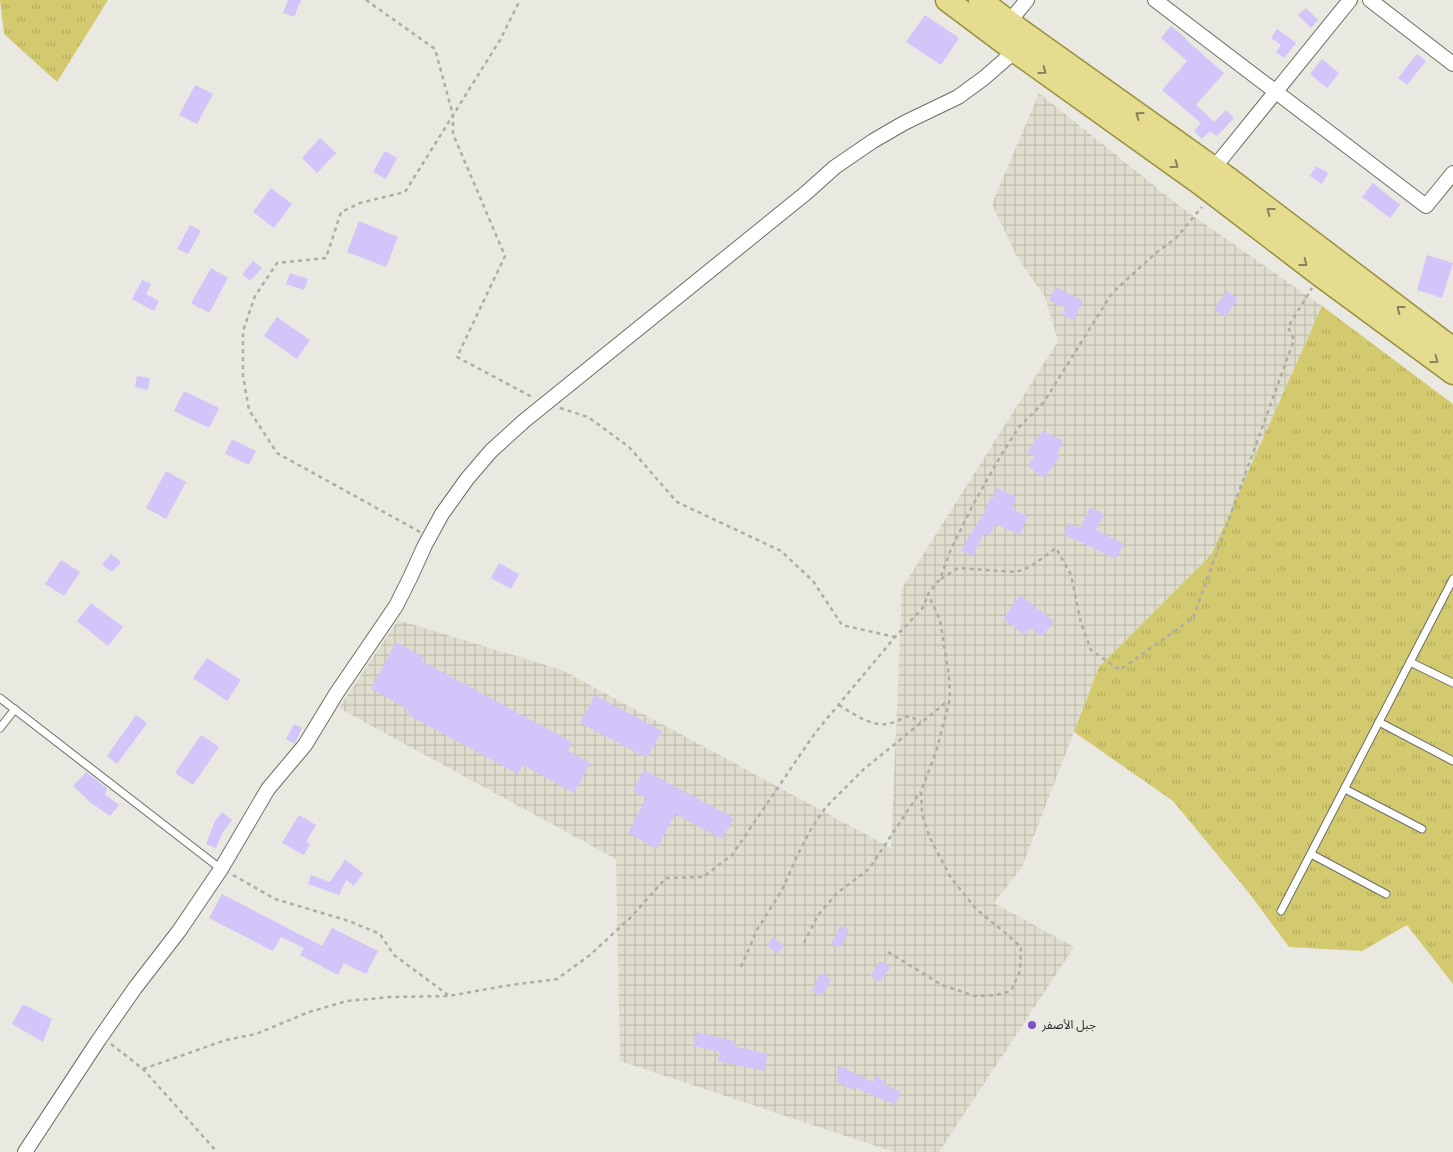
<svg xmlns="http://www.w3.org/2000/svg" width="1453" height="1152" font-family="Overpass,'Noto Sans Arabic',sans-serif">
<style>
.industrial{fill:url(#industrial-grid)}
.grass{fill:url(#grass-tufts)}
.building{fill:#d2c5fa}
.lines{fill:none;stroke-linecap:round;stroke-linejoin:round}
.lane-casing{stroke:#6d6c65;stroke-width:9}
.street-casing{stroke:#6d6c65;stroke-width:16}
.primary-casing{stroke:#988e3b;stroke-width:25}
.path{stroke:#adada7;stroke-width:2.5;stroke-dasharray:4 4;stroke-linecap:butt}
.lane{stroke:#fff;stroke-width:7}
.street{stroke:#fff;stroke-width:14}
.primary{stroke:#e5dc90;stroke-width:22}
.oneway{stroke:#87825b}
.poi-dot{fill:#7c53cc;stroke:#e9e9e1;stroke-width:2}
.labels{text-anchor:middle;stroke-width:4;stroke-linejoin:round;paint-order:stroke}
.poi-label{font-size:12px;fill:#292926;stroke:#e9e9e1;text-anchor:start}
</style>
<defs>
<pattern id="industrial-grid" width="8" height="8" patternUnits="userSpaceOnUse" patternTransform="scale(1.25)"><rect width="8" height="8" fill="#dfdece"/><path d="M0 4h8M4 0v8" fill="none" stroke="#bfbeb1"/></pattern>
<pattern id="grass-tufts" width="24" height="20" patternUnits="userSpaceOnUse" patternTransform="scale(1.25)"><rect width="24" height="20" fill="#d3c96e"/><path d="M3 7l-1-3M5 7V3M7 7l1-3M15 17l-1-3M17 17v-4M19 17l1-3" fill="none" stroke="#b5ad5f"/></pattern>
</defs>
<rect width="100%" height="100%" fill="#e9e9e1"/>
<!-- industrial -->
<polygon class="industrial" points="1039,93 1182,208 1322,306 1211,555 1099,667 1022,867 994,903 1074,947 939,1152 894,1152 620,1061 616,859 339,708 398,620 562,670 891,848 902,588 1058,341 1045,297 1016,255 992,204"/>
<!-- grass -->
<g class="grass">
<polygon points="0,0 108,0 57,82 4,34"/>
<polygon points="1322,306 1453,404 1453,984 1407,925 1362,951 1289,947 1249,893 1173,801 1074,732 1099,667 1211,555"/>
</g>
<!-- building -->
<g class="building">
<polygon points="288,0 301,0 294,17 283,13"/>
<polygon points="1306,8 1318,20 1311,28 1298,15"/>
<polygon points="925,15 959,38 941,65 906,42"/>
<polygon points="1171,26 1187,39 1186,40 1224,73 1196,105 1214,122 1226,110 1234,118 1217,136 1210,131 1202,139 1194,131 1201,123 1162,90 1187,61 1161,38"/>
<polygon points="1277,29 1296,43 1284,58 1276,52 1281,45 1271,38"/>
<polygon points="1417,54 1426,61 1407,85 1398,78"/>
<polygon points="1322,59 1339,73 1327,88 1310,74"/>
<polygon points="195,85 213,94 197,124 179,115"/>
<polygon points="320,138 336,153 317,173 302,158"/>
<polygon points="385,151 397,158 386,179 373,172"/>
<polygon points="1316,166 1328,173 1322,184 1310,176"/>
<polygon points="1373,183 1400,205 1390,218 1362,197"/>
<polygon points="271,188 292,204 274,228 253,212"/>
<polygon points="359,221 398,237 386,267 347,252"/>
<polygon points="190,225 201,231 188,254 177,249"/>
<polygon points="1427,255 1453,263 1442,298 1417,290"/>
<polygon points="253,261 262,268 250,281 242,274"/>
<polygon points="211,268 228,278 209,313 191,303"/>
<polygon points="290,273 308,279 304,290 286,284"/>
<polygon points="142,280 151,284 146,294 159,301 154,311 132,299"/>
<polygon points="1056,287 1083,301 1074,321 1062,315 1065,308 1049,300"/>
<polygon points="1227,291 1238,299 1225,317 1214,309"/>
<polygon points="277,317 310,340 297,359 264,336"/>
<polygon points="137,376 150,378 148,390 135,387"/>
<polygon points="184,391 219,408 209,428 174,411"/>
<polygon points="1043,431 1063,441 1057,454 1060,456 1044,478 1028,466 1034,457 1027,452"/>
<polygon points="232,439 256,451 249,465 225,454"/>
<polygon points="166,471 186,482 166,519 146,508"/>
<polygon points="997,488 1017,497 1012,509 1028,516 1020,535 995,524 989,536 984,533 973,556 961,550 980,518 981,519 991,497 993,498"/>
<polygon points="1090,507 1104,514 1096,530 1124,544 1116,559 1063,534 1069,523 1080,528"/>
<polygon points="111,554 121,562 112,572 102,565"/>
<polygon points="61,560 80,572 64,596 45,584"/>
<polygon points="499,563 519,574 511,589 491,578"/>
<polygon points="1020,595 1054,621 1042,637 1030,628 1025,635 1003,619"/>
<polygon points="91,603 123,627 108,646 77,621"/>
<polygon points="396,642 424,657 422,661 572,742 568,751 590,763 574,793 523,765 518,774 406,714 409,710 371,689"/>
<polygon points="207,658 241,680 227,701 193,678"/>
<polygon points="595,695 662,731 647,758 580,723"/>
<polygon points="136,715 147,723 117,764 107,756"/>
<polygon points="294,724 302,728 295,744 286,739"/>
<polygon points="201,735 219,747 193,785 175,773"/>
<polygon points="644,770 734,818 722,839 675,814 657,849 628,833 646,798 633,791"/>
<polygon points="86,772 107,788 105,795 119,805 110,816 91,803 73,786"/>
<polygon points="222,812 232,820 223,832 216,848 206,844 215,821"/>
<polygon points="299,815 316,825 306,842 310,844 304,855 282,843"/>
<polygon points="345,860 363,873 354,886 346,880 339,895 308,884 311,875 330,882"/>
<polygon points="222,894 322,946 332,928 378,951 366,974 344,963 338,975 300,955 304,948 281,937 273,951 209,918"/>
<polygon points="841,925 849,930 840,948 831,944"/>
<polygon points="773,937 784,946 777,954 767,945"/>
<polygon points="880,961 890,967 880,982 870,976"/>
<polygon points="820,973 831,979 822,996 812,991"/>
<polygon points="23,1004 52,1019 43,1042 12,1024"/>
<polygon points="696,1032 734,1041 737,1047 768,1054 764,1071 718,1061 720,1052 693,1046"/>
<polygon points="837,1065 873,1082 876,1076 885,1081 884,1084 901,1092 895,1105 854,1087 853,1090 837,1082"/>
</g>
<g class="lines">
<defs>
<g id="lane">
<polyline points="1410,662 1453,683"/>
<polyline points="0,698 221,869"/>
<polyline points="1379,722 1453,761"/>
<polyline points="0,728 15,709"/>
<polyline points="1345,789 1422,829"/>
<polyline points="1311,854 1386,894"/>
<polyline points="1281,911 1453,579"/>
</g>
<g id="street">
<polyline points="1155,0 1426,206 1453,173"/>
<polyline points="1370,0 1453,64"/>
<polyline points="1005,27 1027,0"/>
<polyline points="1209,174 1350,0"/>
<polyline points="25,1152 98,1041 135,988 179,931 221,869 268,789 305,745 336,694 396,606 410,578 425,545 442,514 467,479 491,451 524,421 806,193 835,167 873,141 904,123 958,97 984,78 1015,51"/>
</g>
<g id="primary">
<polyline points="947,0 1015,51 1201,184 1320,275 1453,373"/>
<polyline points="980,0 1024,33 1229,179 1453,349"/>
</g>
</defs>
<!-- lane casing -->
<use href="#lane" class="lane-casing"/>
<!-- street casing -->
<use href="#street" class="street-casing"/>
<!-- primary casing -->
<use href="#primary" class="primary-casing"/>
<!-- path -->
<g class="path">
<polyline points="366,0 435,49 453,115 453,134 505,256 457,357 534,398"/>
<polyline points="560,408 588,417 629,447 677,502 781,551 813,581 842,625 895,637"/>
<polyline points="420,532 277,453 249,410 243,376 243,331 255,296 277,263 326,258 341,212 360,203 405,192 500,40 520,0"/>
<polyline points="941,579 958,568 1016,572 1030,567 1056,548 1071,575 1081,623 1091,650 1120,670 1193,618 1294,340 1288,327 1312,288"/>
<path d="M 839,705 C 852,713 870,726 886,724 C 893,724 902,718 909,716 L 921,722"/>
<polyline points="233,875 275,899 349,921 380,934 394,955 448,995"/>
<polyline points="804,943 818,915 837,893 869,869 920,792"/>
<polyline points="888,952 942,985 975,996 996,995 1011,991 1020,971 1021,947 1003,931 977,910 951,878 930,838 922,814 921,791 936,752 950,699 949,676 940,620 928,594 940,579 951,549 974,503 1000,457 1019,427 1044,402 1112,293 1156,253 1176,238 1202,207"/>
<polyline points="741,967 757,930 782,890 797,856 811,829 826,807 864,769 949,700"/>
<polyline points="111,1044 143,1069 217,1152"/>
<polyline points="143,1069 226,1040 256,1034 309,1012 347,1001 391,997 449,996 504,986 557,979 590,955 630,918 666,878 703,877 732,855 815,733 895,637 922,609 928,595"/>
</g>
<!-- lane -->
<use href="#lane" class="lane"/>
<!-- street -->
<use href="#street" class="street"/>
<!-- primary -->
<use href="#primary" class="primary"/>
</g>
<!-- one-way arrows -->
<defs><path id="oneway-chevron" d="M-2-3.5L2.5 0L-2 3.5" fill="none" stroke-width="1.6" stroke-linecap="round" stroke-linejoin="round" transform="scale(1.25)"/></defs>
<g class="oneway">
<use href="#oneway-chevron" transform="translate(1043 71) rotate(36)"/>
<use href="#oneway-chevron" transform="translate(1139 115) rotate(-144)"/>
<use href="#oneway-chevron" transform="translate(1175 165) rotate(36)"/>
<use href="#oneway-chevron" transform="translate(1270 211) rotate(-143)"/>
<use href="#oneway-chevron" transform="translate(1304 263) rotate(37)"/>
<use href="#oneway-chevron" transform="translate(1400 309) rotate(-143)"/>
<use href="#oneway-chevron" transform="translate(1435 360) rotate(36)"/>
</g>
<!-- markers -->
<circle class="poi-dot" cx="1032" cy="1025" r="5"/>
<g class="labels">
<!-- poi labels -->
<g class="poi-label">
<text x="1042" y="1029">جبل الأصفر</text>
</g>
</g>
</svg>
